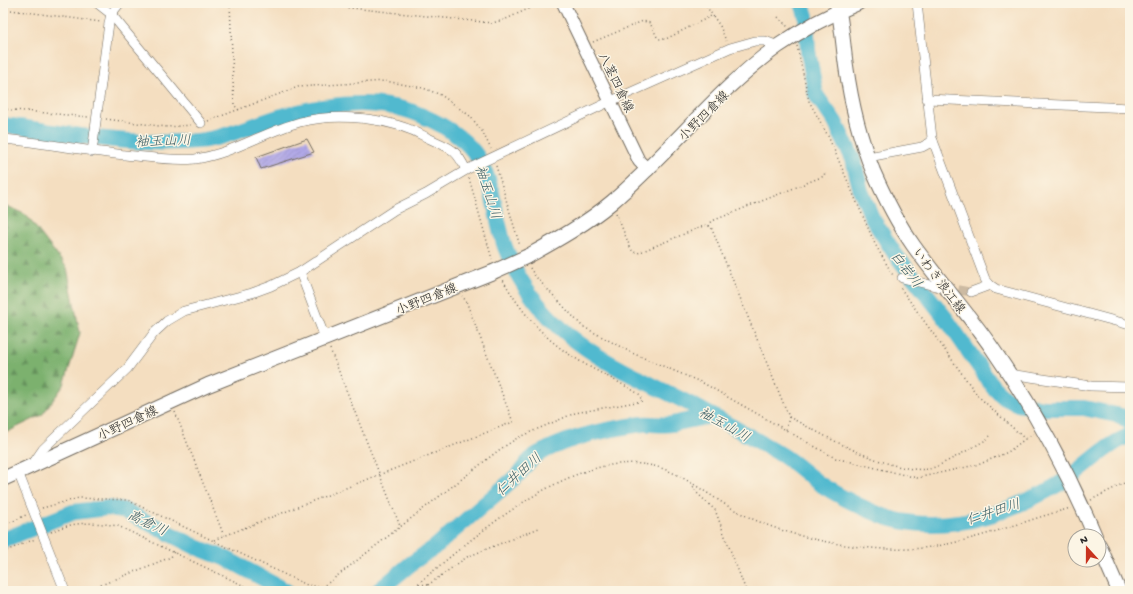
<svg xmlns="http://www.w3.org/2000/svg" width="1133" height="594" font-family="'Gochi Hand','Klee One',sans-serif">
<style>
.forest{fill:url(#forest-firs);stroke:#536e4c}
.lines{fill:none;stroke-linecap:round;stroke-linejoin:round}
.river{stroke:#51b9cf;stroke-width:16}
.building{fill:url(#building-hatch)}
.minor-tunnel{stroke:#ccbaa2;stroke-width:9;stroke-dasharray:9 4.5;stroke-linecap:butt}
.minor-casing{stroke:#716a5f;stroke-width:10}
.secondary-casing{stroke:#716a5f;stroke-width:14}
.primary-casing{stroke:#716a5f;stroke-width:16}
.path{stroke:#716a5f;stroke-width:1.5;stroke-dasharray:1 3;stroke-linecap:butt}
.minor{stroke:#fff;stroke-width:9}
.secondary{stroke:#fff;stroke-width:12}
.primary{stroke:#fff;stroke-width:14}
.primary-bridge-casing{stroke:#716a5f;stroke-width:16;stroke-linecap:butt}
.primary-bridge{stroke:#fff;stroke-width:14}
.labels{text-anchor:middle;stroke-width:3;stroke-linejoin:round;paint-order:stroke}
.street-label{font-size:13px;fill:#2b2b2b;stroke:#fcf5e5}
.water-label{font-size:14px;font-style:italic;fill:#385d64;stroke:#fcf5e5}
</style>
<defs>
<pattern id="forest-firs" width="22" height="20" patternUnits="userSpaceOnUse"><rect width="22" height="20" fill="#7bb16e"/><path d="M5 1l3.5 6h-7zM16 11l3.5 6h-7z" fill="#65905b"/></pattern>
<pattern id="building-hatch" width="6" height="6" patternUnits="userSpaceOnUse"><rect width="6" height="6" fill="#aea5e8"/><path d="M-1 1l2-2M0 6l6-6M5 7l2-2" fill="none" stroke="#8e87bc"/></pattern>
</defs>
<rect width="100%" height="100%" fill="#fcf5e5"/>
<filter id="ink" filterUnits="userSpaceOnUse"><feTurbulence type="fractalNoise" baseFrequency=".025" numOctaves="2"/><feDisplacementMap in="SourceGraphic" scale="8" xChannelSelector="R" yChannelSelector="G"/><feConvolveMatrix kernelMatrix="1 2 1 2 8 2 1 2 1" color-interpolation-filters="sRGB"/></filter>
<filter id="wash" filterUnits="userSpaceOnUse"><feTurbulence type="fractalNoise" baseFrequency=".012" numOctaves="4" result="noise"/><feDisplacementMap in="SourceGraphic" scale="16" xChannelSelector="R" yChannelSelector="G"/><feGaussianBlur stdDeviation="0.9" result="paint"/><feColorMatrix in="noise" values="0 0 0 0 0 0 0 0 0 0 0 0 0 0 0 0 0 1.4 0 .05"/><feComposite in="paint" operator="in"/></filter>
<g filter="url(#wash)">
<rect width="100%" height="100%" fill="#f4dec0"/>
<!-- forest -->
<polygon class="forest" points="3,204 26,215 67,268 80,333 64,385 42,415 3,434"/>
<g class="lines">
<!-- river -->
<g class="river">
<polyline points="802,3 806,16 808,51 816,95 835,122 853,159 861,191 872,218 895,254 947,320 993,387 1005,398 1018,404 1043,408 1084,408 1121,416 1130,423"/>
<path d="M 3,125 C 68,133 131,147 197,141 C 228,138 256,123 286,115 C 331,103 382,97 425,117 C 443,125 461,136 474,152 C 493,175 495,218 505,247 C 510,260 518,276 526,288 C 570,353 629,372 694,406 C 724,422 754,438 782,455 C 796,464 807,475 820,484 C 838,496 872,513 892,519 C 914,525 937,525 959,522 C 993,518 1042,496 1070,477 C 1091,462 1105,446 1130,435"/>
<polyline points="3,540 73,512 108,508 123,510 196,547 227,559 286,591"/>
<path d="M 378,591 L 413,562 L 435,547 L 520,473 C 526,464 532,456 542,452 C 572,436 609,429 642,424 C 652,423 663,426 673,424 C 686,421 698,418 712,416"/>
</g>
</g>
<g id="blocks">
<!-- building -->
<polygon class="building" points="307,139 314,152 261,169 256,157"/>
</g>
</g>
<g filter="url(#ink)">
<use href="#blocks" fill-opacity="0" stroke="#716a5f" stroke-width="1"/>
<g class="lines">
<!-- minor-tunnel -->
<polyline class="minor-tunnel" points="945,288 971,292"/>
<defs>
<g id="minor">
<polyline points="97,3 111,14 201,123"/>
<polyline points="917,3 932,138 985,279 990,285"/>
<polyline points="927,99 1130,108"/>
<path d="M 3,139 C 47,143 91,152 135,156 C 155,158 175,161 195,159 C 232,154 264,132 300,122 C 338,112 392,118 426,137 C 448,148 455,146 466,170"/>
<polyline points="92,152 109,23 111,14 120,3"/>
<polyline points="868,157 922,147 933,141"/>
<polyline points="300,272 325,338"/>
<polyline points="902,278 939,287"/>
<polyline points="971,292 990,285 996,289 1130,325"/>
<polyline points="1009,374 1091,386 1130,387"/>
<polyline points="32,465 43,449 127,369 154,333 167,321 184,311 252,293 271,286 300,272 394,210 426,194 468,169 611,101 730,48 755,41 765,41 778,46"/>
<polyline points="18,472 65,591"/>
</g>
<polyline id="secondary" points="563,3 639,161 648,170"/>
<g id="primary">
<path d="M 837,3 C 842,23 843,45 846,66 C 851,102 859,137 873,171 C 884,196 897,222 913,245 C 938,280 968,313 992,348 C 1033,407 1067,470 1095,536"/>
<path d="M 528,256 C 557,240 587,223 612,202 C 670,153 716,90 778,46 C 803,29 831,14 858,3"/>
<polyline points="3,479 208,385 493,272"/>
<polyline points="1099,545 1119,591"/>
</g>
</defs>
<!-- minor casing -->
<use href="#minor" class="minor-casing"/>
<!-- secondary casing -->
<use href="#secondary" class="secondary-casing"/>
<!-- primary casing -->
<use href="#primary" class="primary-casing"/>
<!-- path -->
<g class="path">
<polyline points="230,3 234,105 239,110"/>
<polyline points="304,3 492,23 504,20 541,3"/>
<polyline points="704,3 720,26 726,41"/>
<polyline points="3,9 101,22"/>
<polyline points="778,17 788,27"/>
<polyline points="593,42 643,21 650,23 657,37 660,39 666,39 713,15"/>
<polyline points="797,46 809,101 828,136 875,244 894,277"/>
<polyline points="3,109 88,117"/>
<polyline points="106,119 167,127 191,125"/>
<polyline points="208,121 298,87 385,81 423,88 441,95 470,116 482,131 491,149"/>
<polyline points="496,166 520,246"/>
<polyline points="469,178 492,259"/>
<polyline points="616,213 630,247 633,252 638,253 706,225 711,227 789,417 786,430"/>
<polyline points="709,226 712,221 824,176 825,172"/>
<polyline points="530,268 535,276 582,326 632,353 703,383 835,458 917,478 980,464 1008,452 1025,439 978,396 899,286"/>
<polyline points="330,349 400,526"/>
<polyline points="175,412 224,536 513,422 466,301 462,296"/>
<path d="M 789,417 C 824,435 889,474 929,469 C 939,467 975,446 986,440 L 990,436"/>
<polyline points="1026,438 1033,434"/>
<polyline points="691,483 697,493 715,510 746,591"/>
<polyline points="1091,500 1130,480"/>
<path d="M 42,508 L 79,498 L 127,500 L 307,585 L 321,587 L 328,583 L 499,450 L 519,437 L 575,413 L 642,401 L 639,394 C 618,381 595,371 575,358 C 544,339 521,312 503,280"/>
<polyline points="3,526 26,515"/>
<path d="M 51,532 C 73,521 94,522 118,526 L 255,591"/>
<polyline points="214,540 223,536"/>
<polyline points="3,552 35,539"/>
<polyline points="419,584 428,585 432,591"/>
<polyline points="428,585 467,557 539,528"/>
<polyline points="86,591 171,557 174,552"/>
<path d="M 409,591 C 471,541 584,432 671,472 C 693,482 712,497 733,509 C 763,526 799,537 833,543 C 860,548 896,551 923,548 C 974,542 1022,521 1071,508"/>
</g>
<!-- minor -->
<use href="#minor" class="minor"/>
<!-- secondary -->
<use href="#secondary" class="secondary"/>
<!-- primary -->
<use href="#primary" class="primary"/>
<defs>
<polyline id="primary-bridge" points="493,272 528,256"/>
</defs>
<!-- primary-bridge casing -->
<use href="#primary-bridge" class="primary-bridge-casing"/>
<!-- primary-bridge -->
<use href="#primary-bridge" class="primary-bridge"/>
</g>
</g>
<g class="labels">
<!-- street labels -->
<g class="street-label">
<text transform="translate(617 82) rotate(64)" y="5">八茎四倉線</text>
<text transform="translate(703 115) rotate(-45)" y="5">小野四倉線</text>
<text transform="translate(940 280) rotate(53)" y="5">いわき浪江線</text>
<text transform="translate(426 298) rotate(-22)" y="5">小野四倉線</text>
<text transform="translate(127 422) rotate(-25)" y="5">小野四倉線</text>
</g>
<!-- water labels -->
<g class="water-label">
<text transform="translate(163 140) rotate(-2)" y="5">袖玉山川</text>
<text transform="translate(489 192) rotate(72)" y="5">袖玉山川</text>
<text transform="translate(907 269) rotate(52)" y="5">白岩川</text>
<text transform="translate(725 424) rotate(29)" y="5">袖玉山川</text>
<text transform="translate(518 474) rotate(-42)" y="5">仁井田川</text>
<text transform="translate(993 511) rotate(-18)" y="5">仁井田川</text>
<text transform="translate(148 522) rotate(25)" y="5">高倉川</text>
</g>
</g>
<!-- margin -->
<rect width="1133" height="594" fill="none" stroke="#fcf5e5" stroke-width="16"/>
<!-- north arrow -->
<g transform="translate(1087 548) rotate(339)"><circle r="19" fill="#fcf5e5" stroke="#a8a49b"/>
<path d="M0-3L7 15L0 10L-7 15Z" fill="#c8321e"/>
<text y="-6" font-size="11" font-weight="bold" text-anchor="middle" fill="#2b2b2b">N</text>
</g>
</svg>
